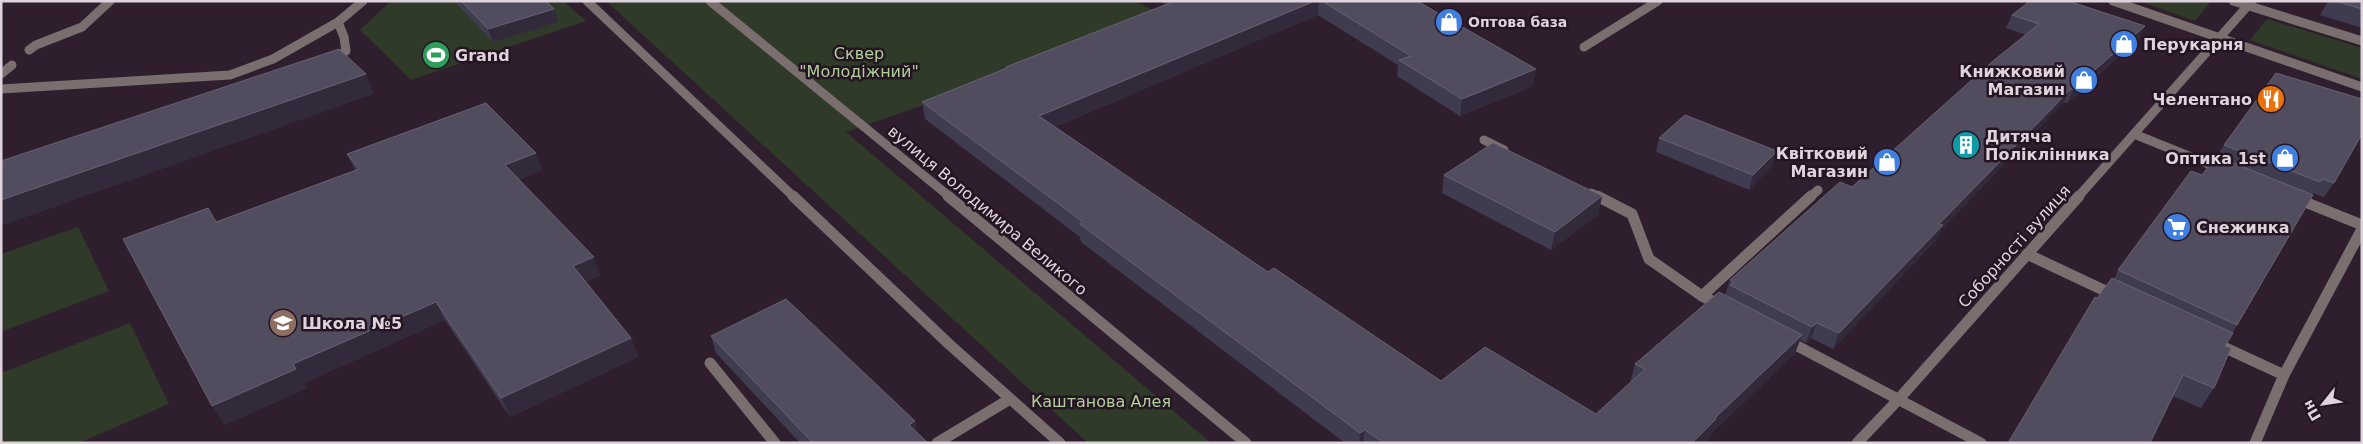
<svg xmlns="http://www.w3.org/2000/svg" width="2363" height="444" font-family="'DejaVu Sans',sans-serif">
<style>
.green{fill:#2f3a28}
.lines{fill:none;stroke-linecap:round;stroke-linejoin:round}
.service-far1{stroke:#7b6e6e;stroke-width:9}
.service{stroke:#7b6e6e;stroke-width:11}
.minor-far1{stroke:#7b6e6e;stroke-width:9}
.minor{stroke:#7b6e6e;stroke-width:11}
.tertiary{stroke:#7b6e6e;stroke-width:9}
.wall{fill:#403c50}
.shaded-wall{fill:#32293b}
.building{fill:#514d5f;stroke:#676273}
.labels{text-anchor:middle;stroke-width:5;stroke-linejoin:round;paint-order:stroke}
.far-poi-label{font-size:14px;font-weight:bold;fill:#dfd4dd;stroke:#251523;text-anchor:start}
.poi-label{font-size:16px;font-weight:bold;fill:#dfd4dd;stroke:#251523;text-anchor:start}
.park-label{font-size:16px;fill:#afd098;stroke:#251523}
.street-label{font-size:16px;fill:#dfd4dd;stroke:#251523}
</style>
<rect width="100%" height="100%" fill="#2f1e2d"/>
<!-- green -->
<g class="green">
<polygon points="391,1 563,1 586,21 411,80 360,30"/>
<polygon points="606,1 1135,1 1171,19 846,132 1211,443 1088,443"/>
<polygon points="2139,1 2211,1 2195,21"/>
<polygon points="2267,19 2362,48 2362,79 2250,40"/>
<polygon points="78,227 109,291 1,332 1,254"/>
<polygon points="130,323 169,404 79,443 1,443 1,373"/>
</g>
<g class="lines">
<!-- service-far1 -->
<g class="service-far1">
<polyline points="29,50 36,45 82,27 110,1"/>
<polyline points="332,60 346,51 344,37 338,22 363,1"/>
<polyline points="1,74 12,65"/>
<polyline points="1,89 230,75 273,59 338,22"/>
<polyline points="2134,134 2221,169"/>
<polyline points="1484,140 1504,150"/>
<polyline points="1591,193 1599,197"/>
<polyline points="1810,197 1818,190"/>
</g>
<!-- service -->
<g class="service">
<polyline points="1597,196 1632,214 1649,259 1702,296"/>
<polyline points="2295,198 2362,225"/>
<polyline points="2027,254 2116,296"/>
<polyline points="1722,306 1702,296 1811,196"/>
<polyline points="1786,340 1981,443"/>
<polyline points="2219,345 2284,375"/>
<polyline points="710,363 775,443"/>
<polyline points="937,443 1010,399"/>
<polyline points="2255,443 2284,375 2362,229"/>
</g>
<!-- minor-far1 -->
<g class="minor-far1">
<polyline points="587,1 794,197"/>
<polyline points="710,1 950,197"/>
<polyline points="1584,47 1658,1"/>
<polyline points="2078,197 2252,1"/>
</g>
<!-- minor -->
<g class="minor">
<polyline points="793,196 950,345 1060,443"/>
<polyline points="948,196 1246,443"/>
<polyline points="1857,443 1898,400 2079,196"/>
</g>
<!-- tertiary -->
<g class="tertiary">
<polyline points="2113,1 2362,87"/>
<polyline points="2233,1 2362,41"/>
</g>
</g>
<!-- wall -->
<g class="wall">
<polygon points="454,1 546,1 558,22 493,42"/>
<polygon points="1160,1 1417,1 1533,86 1460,116 1397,76 1398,65 1318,15 1055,127 1268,272 1441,381 1596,414 1630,383 1635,364 1725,295 1730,280 1852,187 2026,35 2006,28 2012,15 2138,40 2067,103 2064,102 1941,230 1936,240 1833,349 1811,338 1806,343 1800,340 1795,353 1711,434 1710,438 1705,443 1345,443 1081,242 1080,237 925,119 922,102 1006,68 1006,67 1166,5"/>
<polygon points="2328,1 2362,1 2362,28 2320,15"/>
<polygon points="1659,138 1773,165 1749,190 1656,152"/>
<polygon points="2224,145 2334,183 2324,197 2313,193 2312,195 2225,346 2214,388 2201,408 2173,396 2097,298 2114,279 2118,270 2202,175 2217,156"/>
<polygon points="536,153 542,170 519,180 600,275 586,282 631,338 638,357 510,417 445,320 304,383 307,388 224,425 216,222 355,170 347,154"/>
<polygon points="1444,175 1602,196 1598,215 1551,250 1442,193"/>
<polygon points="711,336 915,421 917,432 928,443 800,443 716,353"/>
</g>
<!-- shaded-wall -->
<g class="shaded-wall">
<polygon points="1315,1 1319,1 1318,15 1040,133 1039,116"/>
<polygon points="554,9 558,22 493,42 488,29"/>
<polygon points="2145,26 2138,40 2067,103 2073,89"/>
<polygon points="1536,69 1533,86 1460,116 1462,99"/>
<polygon points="366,74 374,94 1,226 1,200"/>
<polygon points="2071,89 2064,102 1941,230 1936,240 1833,349 1839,333 1939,224"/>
<polygon points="1777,151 1773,165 1749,190 1753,175"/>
<polygon points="536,153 542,170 512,183 505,165"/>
<polygon points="1602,196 1598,215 1551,250 1555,232"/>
<polygon points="594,257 600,275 580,285 573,266"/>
<polygon points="436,302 445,320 304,383 307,388 224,425 212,406 293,364"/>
<polygon points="1817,323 1811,338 1806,343 1812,327"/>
<polygon points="1802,335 1795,353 1711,434 1710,438 1705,443 1692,443 1715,418"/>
<polygon points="631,338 638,357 510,417 501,398"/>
<polygon points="915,421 918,439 909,425"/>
<polygon points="1365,430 1363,443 1359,443 1360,433"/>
</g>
<!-- building -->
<g class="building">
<polygon points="461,1 546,1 554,9 488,29"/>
<polygon points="1175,1 1315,1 1039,116 1268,272 1274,268 1441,381 1485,347 1596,414 1645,369 1635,364 1719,292 1802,335 1715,418 1716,419 1692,443 1384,443 1365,430 1360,433 1080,224 1083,222 922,102 1007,68 1006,67"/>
<polygon points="1322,1 1417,1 1536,69 1462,99 1399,60 1411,56"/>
<polygon points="2030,1 2068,1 2145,26 2073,89 2071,89 1939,224 1943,225 1839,333 1817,323 1812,327 1730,285 1734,282 1730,280 1840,182 1852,187 1993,61 2039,24 2012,15"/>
<polygon points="2335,1 2362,1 2362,9"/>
<polygon points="339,49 366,74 1,200 1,161"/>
<polygon points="2276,73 2362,99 2362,134 2334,183 2322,179 2320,182 2224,145"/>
<polygon points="486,103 536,153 505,165 594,257 573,266 631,338 501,398 436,302 293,364 296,369 212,406 123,239 208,208 216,222 359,169 347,154"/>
<polygon points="1685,115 1777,151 1753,175 1659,138"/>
<polygon points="1493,143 1602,196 1555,232 1444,175"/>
<polygon points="2216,156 2313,195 2237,325 2118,270 2191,171 2202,175"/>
<polygon points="2112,278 2233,333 2225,346 2231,348 2214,388 2183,375 2150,443 2008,443 2095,297 2097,298"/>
<polygon points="786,299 915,421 909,425 928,443 813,443 711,336"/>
</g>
<!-- icons -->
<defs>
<symbol id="shop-disc" viewBox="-11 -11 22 22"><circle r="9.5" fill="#3f7fe0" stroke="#251523"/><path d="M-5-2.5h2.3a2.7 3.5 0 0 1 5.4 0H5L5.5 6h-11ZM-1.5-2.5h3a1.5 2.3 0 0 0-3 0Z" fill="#fff"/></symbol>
<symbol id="stadium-disc" viewBox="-11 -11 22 22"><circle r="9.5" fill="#2e9e5b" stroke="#251523"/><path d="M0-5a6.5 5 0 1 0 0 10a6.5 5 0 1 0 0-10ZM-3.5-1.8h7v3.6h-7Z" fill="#fff"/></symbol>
<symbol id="restaurant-disc" viewBox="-11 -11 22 22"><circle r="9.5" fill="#e8710a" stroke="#251523"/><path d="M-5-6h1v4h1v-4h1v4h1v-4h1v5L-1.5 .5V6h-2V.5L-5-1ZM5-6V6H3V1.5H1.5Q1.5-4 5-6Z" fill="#fff"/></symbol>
<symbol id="building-disc" viewBox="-11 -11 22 22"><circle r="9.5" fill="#0f9aa8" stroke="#251523"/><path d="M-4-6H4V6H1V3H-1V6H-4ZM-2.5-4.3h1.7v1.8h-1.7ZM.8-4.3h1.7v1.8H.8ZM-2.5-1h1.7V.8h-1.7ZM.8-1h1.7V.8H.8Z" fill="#fff"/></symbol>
<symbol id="supermarket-disc" viewBox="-11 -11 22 22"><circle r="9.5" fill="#3f7fe0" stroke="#251523"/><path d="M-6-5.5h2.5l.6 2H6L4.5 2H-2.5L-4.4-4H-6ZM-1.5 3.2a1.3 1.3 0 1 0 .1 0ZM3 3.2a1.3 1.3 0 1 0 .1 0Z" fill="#fff"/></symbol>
<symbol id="school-disc" viewBox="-11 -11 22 22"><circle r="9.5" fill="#8d6e63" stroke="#251523"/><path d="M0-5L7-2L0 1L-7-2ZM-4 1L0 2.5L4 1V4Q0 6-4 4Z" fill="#fff"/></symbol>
</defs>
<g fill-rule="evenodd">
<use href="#shop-disc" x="1433" y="6" width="32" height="32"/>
<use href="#shop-disc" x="2108" y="28" width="32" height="32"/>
<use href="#stadium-disc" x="420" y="39" width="32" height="32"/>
<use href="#shop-disc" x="2068" y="64" width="32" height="32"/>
<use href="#restaurant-disc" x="2255" y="83" width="32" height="32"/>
<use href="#building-disc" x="1950" y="129" width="32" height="32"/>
<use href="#shop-disc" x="2269" y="142" width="32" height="32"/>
<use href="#shop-disc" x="1871" y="146" width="32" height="32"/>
<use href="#supermarket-disc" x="2161" y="211" width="32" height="32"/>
<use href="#school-disc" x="267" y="307" width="32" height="32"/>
</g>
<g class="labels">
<!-- far-poi labels -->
<g class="far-poi-label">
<text x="1468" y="27">Оптова база</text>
</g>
<!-- poi labels -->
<g class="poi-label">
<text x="2143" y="50">Перукарня</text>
<text x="455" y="61">Grand</text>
<text x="2065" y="77" text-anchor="end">Книжковий<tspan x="2065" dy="18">Магазин</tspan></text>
<text x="2252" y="105" text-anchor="end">Челентано</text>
<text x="1985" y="142">Дитяча<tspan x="1985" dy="18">Поліклінника</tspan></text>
<text x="1868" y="159" text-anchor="end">Квітковий<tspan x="1868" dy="18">Магазин</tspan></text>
<text x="2266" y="164" text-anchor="end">Оптика 1st</text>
<text x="2196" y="233">Снежинка</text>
<text x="302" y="329">Школа №5</text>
</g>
<!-- park labels -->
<g class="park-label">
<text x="859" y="59">Сквер<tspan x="859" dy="18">"Молодіжний"</tspan></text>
<text x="1101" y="407">Каштанова Алея</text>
</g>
<!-- street labels -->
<g class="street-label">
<text transform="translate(988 210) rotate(40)" y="6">вулиця Володимира Великого</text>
<text transform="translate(2014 246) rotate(-48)" y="6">Соборності вулиця</text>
</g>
</g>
<!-- border -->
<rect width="2363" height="444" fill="none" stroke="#dfd4dd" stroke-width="5"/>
<!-- north arrow -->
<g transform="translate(2323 404) rotate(240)" stroke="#251523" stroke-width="4" paint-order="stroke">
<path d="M0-4L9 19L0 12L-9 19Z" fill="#dfd4dd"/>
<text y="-8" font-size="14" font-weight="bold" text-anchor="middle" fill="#dfd4dd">Пн</text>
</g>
</svg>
